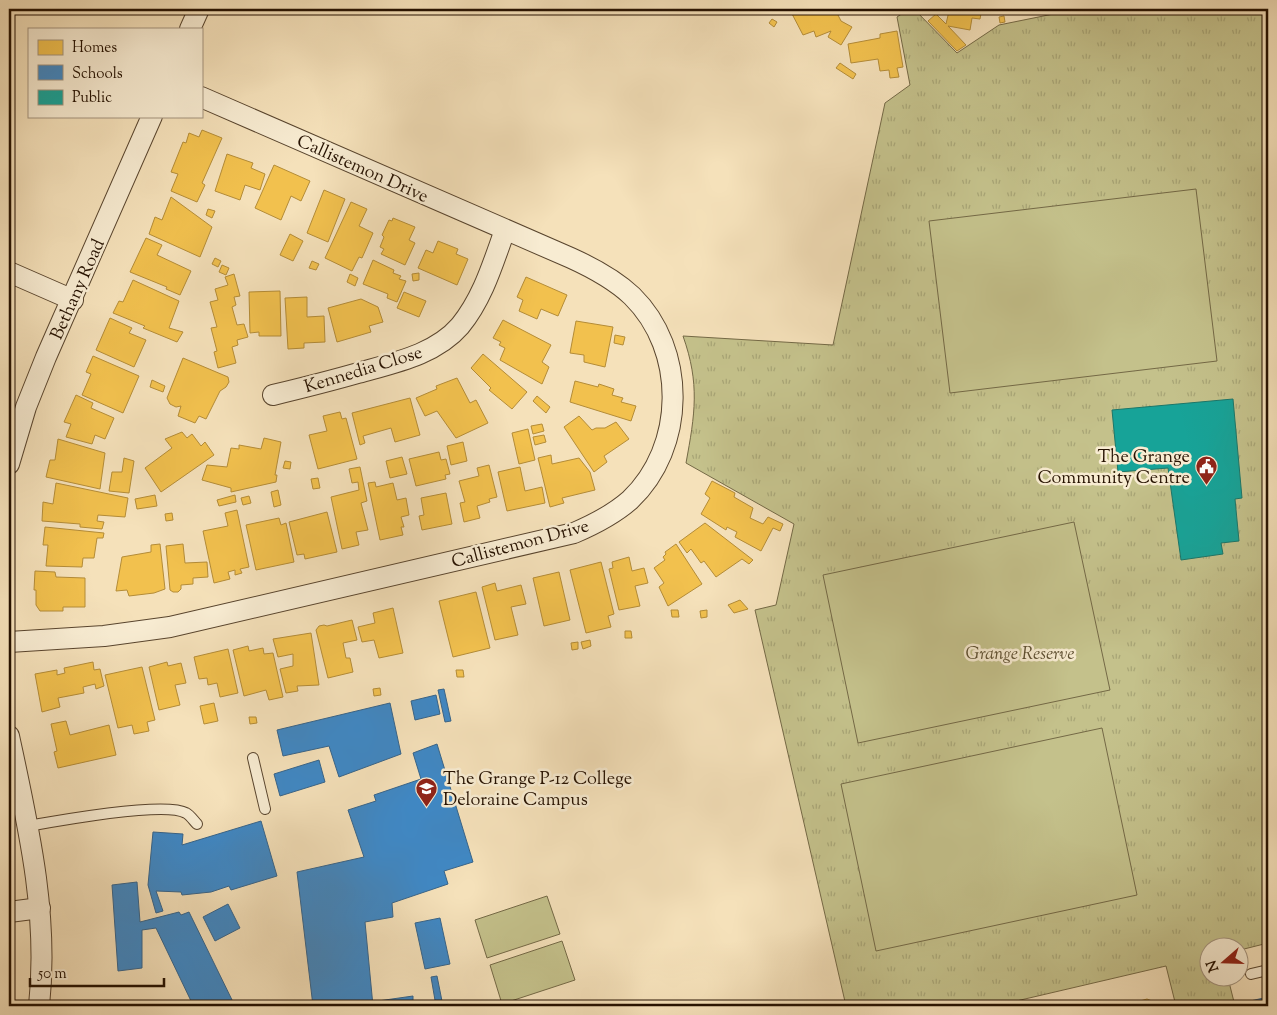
<svg xmlns="http://www.w3.org/2000/svg" width="1277" height="1015" font-family="'Sorts Mill Goudy',serif">
<style>
.park{fill:url(#park-tufts);stroke:#746946}
.garden{fill:#c4c18b;stroke:#746946}
.homes{fill:#f2c14e;stroke:#b48c37}
.schools{fill:#3f88c5;stroke:#37648a}
.public{fill:#17a398;stroke:#1b776a}
.lines{fill:none;stroke-linecap:round;stroke-linejoin:round}
.service-casing{stroke:#59452e;stroke-width:12}
.minor-casing{stroke:#59452e;stroke-width:22}
.service{stroke:#f8ecd2;stroke-width:10}
.minor{stroke:#f8ecd2;stroke-width:20}
.labels{text-anchor:middle;stroke-width:5;stroke-linejoin:round;paint-order:stroke}
.street-label{font-size:18px;fill:#251100;stroke:#f8ecd2}
.poi-label{font-size:18px;fill:#251100;stroke:#f8ecd2;text-anchor:end}
.park-label{font-size:18px;font-style:italic;fill:#5d4f31;stroke:#f8ecd2}
</style>
<defs>
<pattern id="park-tufts" width="24" height="20" patternUnits="userSpaceOnUse" patternTransform="scale(1.25)"><rect width="24" height="20" fill="#c4c18b"/><path d="M3 7l-1-3M5 7V3M7 7l1-3M15 17l-1-3M17 17v-4M19 17l1-3" fill="none" stroke="#a8a576"/></pattern>
</defs>
<rect width="100%" height="100%" fill="#f5e1ba"/>
<filter id="stains"><feTurbulence type="fractalNoise" baseFrequency=".004" numOctaves="4"/><feColorMatrix values="0 0 0 0 .2 0 0 0 0 .09 0 0 0 0 .02 0 0 0 .5 -.17"/></filter>
<radialGradient id="worn" r=".72"><stop offset=".6" stop-color="#630" stop-opacity="0"/><stop offset="1" stop-color="#630" stop-opacity=".3"/></radialGradient>
<!-- park -->
<path class="park" d="M 909,9 L 914,9 L 957,53 L 999,25 L 1078,9 L 1268,9 L 1268,943 L 1240,950 L 1240,948 L 1210,948 L 1210,978 L 1228,978 L 1235,1006 L 1176,1006 L 1166,966 L 995,1006 L 846,1006 L 755,610 L 776,605 L 794,524 L 686,463 C 695,414 700,384 683,336 L 833,345 L 885,103 L 910,85 L 897,17 Z"/>
<!-- garden -->
<g class="garden">
<polygon points="1196,189 1217,361 950,393 929,221"/>
<polygon points="1074,522 1110,690 858,743 823,575"/>
<polygon points="1102,728 1137,895 876,951 841,784"/>
<polygon points="547,896 560,934 487,958 475,920"/>
<polygon points="562,941 575,980 502,1004 490,965"/>
</g>
<!-- homes -->
<g class="homes">
<polygon points="769,9 775,9 775,12 770,13"/>
<polygon points="793,9 840,9 836,11 841,21 852,27 841,45 828,37 831,31 816,37 814,31 803,35 790,10"/>
<polygon points="938,9 982,9 980,19 972,18 970,30 948,26 966,45 957,51 928,21 936,14 946,24 949,11"/>
<polygon points="1004,16 1005,22 1000,23 999,17"/>
<polygon points="772,19 777,22 774,27 769,23"/>
<polygon points="897,31 903,67 897,68 899,77 890,78 889,70 880,71 878,59 851,63 848,44 880,38 880,34"/>
<polygon points="840,63 856,74 853,79 836,68"/>
<polygon points="202,130 222,138 202,183 205,185 197,202 171,191 178,174 171,172 183,142 186,143 189,133 199,137"/>
<polygon points="227,154 253,163 251,168 265,174 260,190 245,185 240,200 215,191"/>
<polygon points="274,165 310,181 301,201 291,196 281,220 255,208"/>
<polygon points="324,190 345,199 328,242 307,233"/>
<polygon points="171,197 212,227 200,257 149,234 155,217 162,220"/>
<polygon points="351,202 367,209 359,226 373,233 362,258 359,257 352,271 325,258"/>
<polygon points="208,209 215,211 212,218 206,215"/>
<polygon points="393,218 415,227 409,240 415,243 405,265 381,254 384,249 380,247 384,237 382,235 389,220 392,221"/>
<polygon points="290,234 303,241 293,261 280,255"/>
<polygon points="146,238 162,245 157,255 191,271 180,295 166,289 167,287 130,272"/>
<polygon points="438,241 458,249 456,254 468,259 457,285 418,268 426,250 433,253"/>
<polygon points="215,258 221,261 218,267 212,264"/>
<polygon points="373,260 394,270 393,273 401,276 399,279 406,281 397,302 387,298 388,294 363,284"/>
<polygon points="312,261 319,264 316,270 309,268"/>
<polygon points="222,265 229,268 226,275 219,272"/>
<polygon points="419,273 419,280 413,281 412,274"/>
<polygon points="234,274 240,296 234,297 236,305 232,307 237,325 244,324 248,337 237,340 238,345 232,347 236,363 218,368 214,352 217,351 211,328 217,327 210,302 218,300 215,289 228,285 225,277"/>
<polygon points="350,274 358,278 355,286 347,282"/>
<polygon points="526,277 567,295 558,316 541,309 537,319 519,311 523,300 517,297"/>
<polygon points="133,280 179,301 169,328 183,332 177,342 143,328 145,326 113,313 119,301 123,302"/>
<polygon points="280,291 281,336 259,336 259,332 250,333 249,292"/>
<polygon points="404,292 426,301 419,317 397,308"/>
<polygon points="307,297 307,317 324,316 325,342 304,343 304,348 288,349 285,298"/>
<polygon points="361,299 378,307 383,322 369,326 371,332 337,342 328,308"/>
<polygon points="110,318 132,328 129,333 146,340 134,367 96,350"/>
<polygon points="503,320 551,345 542,362 549,367 542,384 500,360 505,348 499,345 501,342 493,338"/>
<polygon points="576,321 613,327 605,367 584,362 584,355 570,353"/>
<polygon points="615,335 625,337 623,345 614,343"/>
<polygon points="483,354 527,392 512,409 489,390 491,388 471,368"/>
<polygon points="93,356 139,376 123,413 82,395 91,374 86,372"/>
<polygon points="183,358 228,377 229,382 226,387 220,391 206,419 199,416 195,423 178,416 181,406 176,407 170,404 167,398"/>
<polygon points="457,378 470,403 476,400 488,423 456,438 437,411 425,416 416,398 437,389 436,386"/>
<polygon points="152,380 165,386 163,392 150,387"/>
<polygon points="575,381 598,387 599,384 614,389 612,395 623,398 621,402 636,406 631,421 570,402"/>
<polygon points="76,395 93,403 91,408 114,418 105,439 95,435 92,444 66,437 71,424 64,422"/>
<polygon points="537,396 550,407 546,413 533,401"/>
<polygon points="410,398 420,435 395,442 391,428 363,436 365,443 360,445 352,413"/>
<polygon points="340,412 342,419 346,418 357,459 318,469 309,435 327,431 323,416"/>
<polygon points="579,416 592,430 596,428 605,428 616,422 629,439 604,456 607,462 594,472 564,427"/>
<polygon points="542,424 544,431 533,434 531,426"/>
<polygon points="528,429 535,460 519,464 512,433"/>
<polygon points="182,432 187,438 192,434 201,446 205,442 214,455 161,492 145,468 172,448 165,439"/>
<polygon points="544,435 546,442 535,445 533,437"/>
<polygon points="264,438 281,442 275,475 277,475 276,482 231,492 231,488 202,480 207,465 227,467 231,448 239,449 239,445 261,449"/>
<polygon points="58,439 105,453 100,489 46,477 50,460 55,460"/>
<polygon points="463,442 467,461 451,465 447,446"/>
<polygon points="439,452 441,460 446,459 450,474 445,475 446,479 416,486 409,459"/>
<polygon points="551,455 552,464 579,458 590,472 595,490 562,498 564,503 550,507 538,458"/>
<polygon points="402,457 407,474 390,478 386,461"/>
<polygon points="124,458 134,461 129,493 109,491 112,472 122,472"/>
<polygon points="285,461 291,462 290,469 283,468"/>
<polygon points="489,465 497,497 489,499 490,502 477,506 480,518 464,522 460,503 465,502 459,481 479,476 477,468"/>
<polygon points="360,467 367,501 361,503 368,530 356,532 359,545 342,549 331,497 359,490 358,482 352,483 349,469"/>
<polygon points="520,467 525,491 542,487 545,503 507,511 498,472"/>
<polygon points="318,478 320,488 313,489 311,479"/>
<polygon points="712,481 735,493 734,497 753,508 750,518 763,524 768,517 783,524 780,531 773,528 761,551 735,537 737,532 727,527 726,530 701,514 710,498 705,494"/>
<polygon points="375,482 376,487 393,483 397,500 406,498 409,515 401,517 404,527 401,527 403,535 380,540 368,483"/>
<polygon points="56,483 128,498 125,517 98,515 97,521 104,522 102,529 80,527 80,524 42,521 43,502 53,504"/>
<polygon points="278,490 281,505 274,507 271,492"/>
<polygon points="446,493 452,524 422,530 419,516 424,515 421,498"/>
<polygon points="155,495 157,506 137,509 135,499"/>
<polygon points="235,495 236,502 219,506 217,500"/>
<polygon points="249,496 251,503 243,505 241,498"/>
<polygon points="237,510 249,567 240,569 242,573 235,575 235,570 228,572 230,579 214,583 203,531 228,526 225,513"/>
<polygon points="327,512 337,552 305,559 304,554 297,555 289,522"/>
<polygon points="172,513 173,520 166,521 165,514"/>
<polygon points="279,518 281,525 286,523 294,562 256,570 246,525"/>
<polygon points="705,523 753,560 749,564 742,559 716,577 704,561 701,563 691,549 687,553 679,542"/>
<polygon points="45,527 104,533 103,538 97,538 94,558 83,558 82,567 46,566 48,545 43,545"/>
<polygon points="160,544 165,589 154,593 129,596 127,590 116,591 122,557 151,552 151,545"/>
<polygon points="183,544 185,563 207,562 208,577 193,578 193,584 181,585 181,589 178,592 173,592 170,590 166,546"/>
<polygon points="676,544 702,584 668,606 659,587 664,583 654,568 665,560 663,557 666,554 665,552"/>
<polygon points="629,557 632,571 644,568 648,583 635,586 640,606 619,610 609,569 613,568 612,562"/>
<polygon points="601,562 614,614 608,616 611,627 586,633 570,570"/>
<polygon points="35,571 55,572 56,577 85,578 85,607 63,607 63,611 40,611 36,605 36,590 34,590"/>
<polygon points="559,572 570,620 544,626 533,578"/>
<polygon points="495,583 497,591 521,585 526,604 511,607 518,635 495,640 482,587"/>
<polygon points="476,592 490,648 453,657 439,601"/>
<polygon points="740,600 748,609 734,613 728,605"/>
<polygon points="393,608 403,653 379,658 374,640 362,642 358,627 375,623 373,613"/>
<polygon points="671,610 678,610 679,617 672,617"/>
<polygon points="707,610 707,617 701,618 700,611"/>
<polygon points="352,620 357,640 343,643 346,658 350,658 353,672 328,678 316,630 319,626 324,625 327,626"/>
<polygon points="625,631 631,631 632,638 625,638"/>
<polygon points="311,633 319,685 297,686 298,691 286,693 280,669 293,666 293,654 278,657 273,639"/>
<polygon points="590,640 591,646 583,649 581,642"/>
<polygon points="578,642 578,649 572,650 571,643"/>
<polygon points="248,646 249,651 263,648 264,654 273,653 283,697 269,700 266,690 244,696 233,650"/>
<polygon points="228,649 238,693 220,697 217,683 208,685 207,678 199,679 194,657"/>
<polygon points="93,662 94,670 100,669 104,686 96,689 95,684 83,687 84,693 58,698 60,707 42,712 35,674 57,670 57,675 65,673 64,668"/>
<polygon points="167,662 168,666 181,663 186,683 175,685 180,705 159,710 149,667"/>
<polygon points="142,667 155,720 147,722 149,731 134,734 132,725 118,728 105,675"/>
<polygon points="456,670 463,670 464,677 457,677"/>
<polygon points="380,688 381,695 374,696 373,689"/>
<polygon points="214,703 218,721 204,724 200,706"/>
<polygon points="249,717 256,717 257,723 250,724"/>
<polygon points="66,721 70,735 109,725 116,755 58,768 54,752 57,751 51,724"/>
<polygon points="1147,999 1152,1001 1153,1006 1123,1006"/>
<polygon points="1056,1001 1058,1006 1040,1006"/>
</g>
<!-- schools -->
<g class="schools">
<polygon points="444,689 451,721 445,722 438,690"/>
<polygon points="436,695 440,714 415,720 411,701"/>
<polygon points="390,703 401,754 339,777 329,746 283,756 277,730"/>
<polygon points="437,744 473,862 444,871 448,884 392,903 393,917 365,922 373,1006 313,1006 297,872 364,857 348,810 376,801 374,795 421,779 413,753"/>
<polygon points="319,760 325,782 280,796 274,774"/>
<polygon points="261,821 277,876 231,890 229,886 211,892 182,895 181,892 156,891 163,911 156,913 148,885 153,832 183,834 182,845"/>
<polygon points="137,882 140,922 179,912 181,915 189,912 235,1006 183,1006 192,1003 156,928 142,930 142,968 118,971 112,885"/>
<polygon points="228,904 240,928 215,941 203,917"/>
<polygon points="440,918 450,964 425,969 415,923"/>
<polygon points="437,976 443,1006 436,1006 431,977"/>
<polygon points="413,996 413,1006 379,1006 378,1001"/>
<polygon points="1268,997 1268,1006 1247,1006 1246,1002"/>
</g>
<!-- public -->
<polygon class="public" points="1233,399 1242,498 1235,499 1239,541 1221,543 1223,554 1181,560 1168,468 1118,472 1112,410"/>
<g class="lines">
<defs>
<g id="service">
<polyline points="253,758 265,809"/>
<path d="M 28,826 C 56,821 165,801 186,813 C 190,815 194,821 197,824"/>
<polyline points="1251,974 1268,970"/>
</g>
<g id="minor">
<polyline points="190,29 199,9"/>
<polyline points="9,272 73,300"/>
<path d="M 273,395 C 302,388 330,381 358,373 C 393,363 435,355 460,326 C 483,298 493,263 505,230"/>
<polyline points="9,464 26,407 46,357 152,116"/>
<path d="M 9,642 L 104,636 L 170,627 L 574,533 C 595,524 613,515 630,500 C 686,447 687,350 632,296 C 614,279 593,268 571,258 L 201,97"/>
<path d="M 9,736 C 28,825 49,914 39,1006"/>
<polyline points="9,912 40,908"/>
</g>
</defs>
<!-- service casing -->
<use href="#service" class="service-casing"/>
<!-- minor casing -->
<use href="#minor" class="minor-casing"/>
<!-- service -->
<use href="#service" class="service"/>
<!-- minor -->
<use href="#minor" class="minor"/>
</g>
<!-- icons -->
<defs>
<symbol id="civic-pin" viewBox="-11 -11 22 30"><path d="M0 17L-7.5 6A9.5 9.5 0 1 1 7.5 6Z" fill="#8f2418" stroke="#f8ecd2"/><path d="M-.6-6.5H3V-4.5H.6V-3L4-1V1h2V6H-6V1h2V-1L-.6-3ZM-1.2 2.5V6h2.4V2.5Z" fill="#fff"/></symbol>
<symbol id="school-pin" viewBox="-11 -11 22 30"><path d="M0 17L-7.5 6A9.5 9.5 0 1 1 7.5 6Z" fill="#8f2418" stroke="#f8ecd2"/><path d="M0-5L7-2L0 1L-7-2ZM-4 1L0 2.5L4 1V4Q0 6-4 4Z" fill="#fff"/></symbol>
</defs>
<g fill-rule="evenodd">
<use href="#civic-pin" x="1194" y="454" width="25" height="34"/>
<use href="#school-pin" x="414" y="776" width="25" height="34"/>
</g>
<g class="labels">
<!-- street labels -->
<g class="street-label">
<text transform="translate(363 168) rotate(24)" y="6">Callistemon Drive</text>
<text transform="translate(77 289) rotate(-66)" y="6">Bethany Road</text>
<text transform="translate(363 369) rotate(-17)" y="6">Kennedia Close</text>
<text transform="translate(520 543) rotate(-15)" y="6">Callistemon Drive</text>
</g>
<!-- poi labels -->
<g class="poi-label">
<text x="1190" y="462">The Grange<tspan x="1190" dy="21">Community Centre</tspan></text>
<text x="443" y="784" text-anchor="start">The Grange P-12 College<tspan x="443" dy="21">Deloraine Campus</tspan></text>
</g>
<!-- park labels -->
<g class="park-label">
<text x="1020" y="659">Grange Reserve</text>
</g>
</g>
<!-- margin -->
<rect width="1277" height="1015" fill="none" stroke="#f5e1ba" stroke-width="30"/>
<rect x="10" y="10" width="1257" height="995" fill="none" stroke="#251100" stroke-width="2.5"/>
<rect x="15" y="15" width="1247" height="985" fill="none" stroke="#251100"/>
<!-- legend -->
<rect x="28" y="28" width="175" height="90" fill="#f8ecd2" stroke="#a4947e"/>
<rect x="38" y="40" width="25" height="15" fill="#f2c14e" stroke="#a4947e"/>
<text x="72" y="52" font-size="15" fill="#251100">Homes</text>
<rect x="38" y="65" width="25" height="15" fill="#3f88c5" stroke="#a4947e"/>
<text x="72" y="78" font-size="15" fill="#251100">Schools</text>
<rect x="38" y="90" width="25" height="15" fill="#17a398" stroke="#a4947e"/>
<text x="72" y="102" font-size="15" fill="#251100">Public</text>
<!-- north arrow -->
<g transform="translate(1224 962) rotate(250)"><circle r="24" fill="#f8ecd2" stroke="#a4947e"/>
<path d="M0-4L9 19L0 12L-9 19Z" fill="#8f2418"/>
<text y="-8" font-size="14" font-weight="bold" text-anchor="middle" fill="#251100">N</text>
</g>
<!-- scale -->
<path d="M30 978v8h134v-8" fill="none" stroke="#251100" stroke-width="2.5"/>
<text x="38" y="978" font-size="15" fill="#251100" stroke="#f8ecd2" stroke-width="4" paint-order="stroke">50 m</text>
<rect width="100%" height="100%" filter="url(#stains)"/>
<rect width="100%" height="100%" fill="url(#worn)"/>
</svg>
